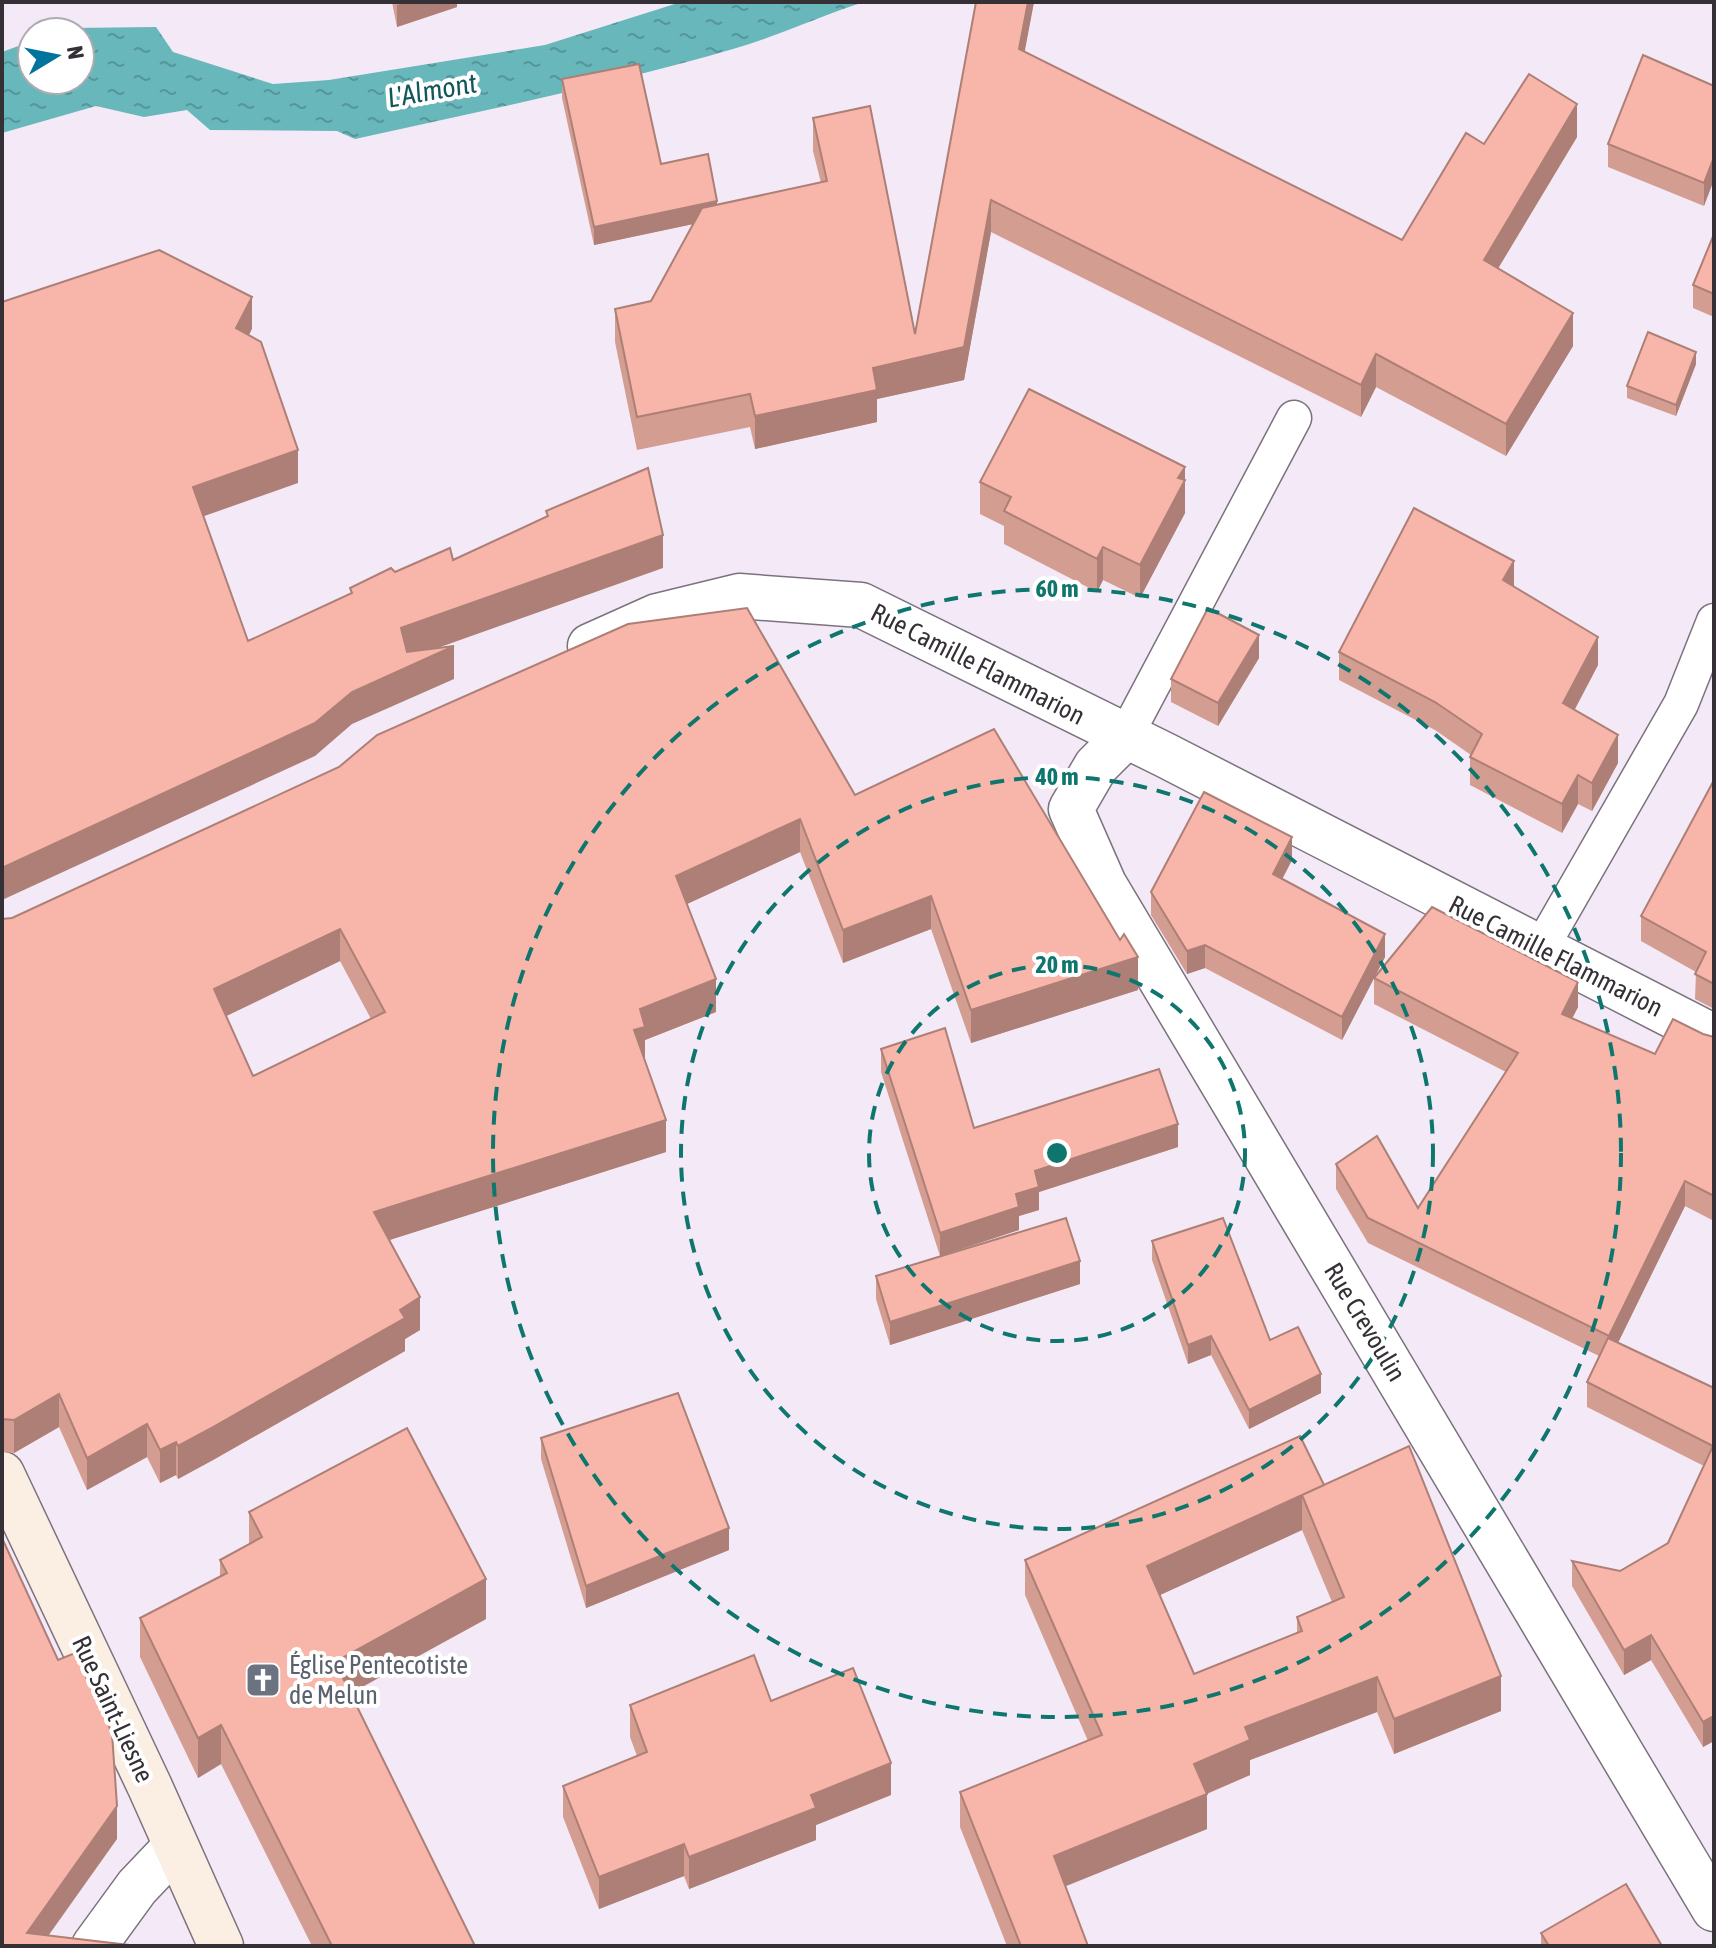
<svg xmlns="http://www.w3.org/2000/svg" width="1716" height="1948" font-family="'Asap Condensed',sans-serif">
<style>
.water{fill:url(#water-ripples)}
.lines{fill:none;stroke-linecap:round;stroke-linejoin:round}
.service-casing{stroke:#7c727e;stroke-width:37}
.minor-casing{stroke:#7c727e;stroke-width:47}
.secondary-casing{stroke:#7c727e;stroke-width:47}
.service{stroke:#fff;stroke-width:34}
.minor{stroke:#fff;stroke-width:44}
.secondary{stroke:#fbeee3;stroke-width:44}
.wall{fill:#d49d91;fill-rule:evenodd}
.shaded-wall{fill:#ad7f76}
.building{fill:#f7b6a9;stroke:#ad7f76;stroke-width:2;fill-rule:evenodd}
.ring{fill:none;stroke:#0f766e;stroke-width:4;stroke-dasharray:14 10}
.labels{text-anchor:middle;stroke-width:8;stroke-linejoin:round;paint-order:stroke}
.street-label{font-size:26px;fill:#343035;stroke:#fff}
.worship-label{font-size:26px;fill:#5b616d;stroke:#fff;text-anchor:start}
.water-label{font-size:28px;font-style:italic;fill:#12575b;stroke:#fff}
.centre{fill:#0f766e;stroke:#fff;stroke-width:4}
.ring-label{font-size:24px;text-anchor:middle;font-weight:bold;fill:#0f766e;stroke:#fff;stroke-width:8;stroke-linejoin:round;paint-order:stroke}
</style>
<defs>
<pattern id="water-ripples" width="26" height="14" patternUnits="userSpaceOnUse" patternTransform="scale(2)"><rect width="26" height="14" fill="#68b7bb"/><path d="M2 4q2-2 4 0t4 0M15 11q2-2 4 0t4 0" fill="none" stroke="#569599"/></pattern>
</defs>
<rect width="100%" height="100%" fill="#f4e9f7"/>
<!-- water -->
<path class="water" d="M 681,2 L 864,2 C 820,16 778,36 733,49 C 609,85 482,111 355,139 L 337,131 L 210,130 L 187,110 L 144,117 L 96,106 L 2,133 L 2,52 L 32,41 L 32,80 L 80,80 L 80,32 L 58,32 L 70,28 L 156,27 L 173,52 L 273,84 L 329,80 L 545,45 Z"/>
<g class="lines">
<defs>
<g id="service">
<polyline points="1125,737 1294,418"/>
<polyline points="1541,948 1681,704 1714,621"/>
</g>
<g id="minor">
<polyline points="590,646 657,616 739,596 861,605 1165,755 1714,1037"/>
<polyline points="1125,737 1096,766 1071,809 1104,884 1714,1909"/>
<polyline points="94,1946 137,1887 175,1847"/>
</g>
<polyline id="secondary" points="2,1474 150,1787 221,1946"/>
</defs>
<!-- service casing -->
<use href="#service" class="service-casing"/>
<!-- minor casing -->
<use href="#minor" class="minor-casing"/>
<!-- secondary casing -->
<use href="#secondary" class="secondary-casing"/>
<!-- service -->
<use href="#service" class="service"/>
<!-- minor -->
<use href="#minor" class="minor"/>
<!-- secondary -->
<use href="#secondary" class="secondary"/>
</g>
<!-- wall -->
<g class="wall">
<polygon points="392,2 457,2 457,7 397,27"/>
<polygon points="976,2 1034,2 1024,52 1402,240 1484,144 1577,137 1498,268 1573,346 1506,456 1376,387 1361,417 991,232 964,380 877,399 877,422 755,449 750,427 637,450 615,342 615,309 651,301 693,224 594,245 562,98 562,79 661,164 717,205 821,183 813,151 813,118 915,334"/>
<polygon points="1714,86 1704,206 1608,167 1608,144"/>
<polygon points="1714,234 1714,317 1693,308 1693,285"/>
<polygon points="1696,364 1676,416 1627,398 1627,386"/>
<polygon points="1185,467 1185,513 1140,598 1103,580 1097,592 1004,544 1004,526 980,514 980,482"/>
<polygon points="1514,586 1598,665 1574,710 1618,763 1592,811 1578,804 1562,833 1470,785 1470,757 1471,755 1435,730 1339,680 1339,652"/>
<polygon points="1259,658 1218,726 1171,702 1171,679"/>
<polygon points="1714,780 1714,1009 1695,999 1696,972 1641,941 1641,916"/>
<path d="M 855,795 L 1138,990 L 971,1043 L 931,929 L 843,963 L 800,852 L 687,904 L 716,1012 L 645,1040 L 645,1060 L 666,1152 L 389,1240 L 420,1330 L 405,1339 L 405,1351 L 213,1460 L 178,1479 L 176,1475 L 160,1483 L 147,1457 L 87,1490 L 59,1427 L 14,1453 L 2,1452 L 2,919 ZM 340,961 L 371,1019 L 253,1076 L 226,1016 Z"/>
<polygon points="1292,860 1282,879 1385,957 1342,1040 1205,968 1187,974 1151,915 1151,892"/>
<polygon points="1374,978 1578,1007 1572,1018 1655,1054 1703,1034 1714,1037 1714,1221 1685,1206 1618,1343 1714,1388 1714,1741 1703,1747 1651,1660 1624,1675 1572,1586 1572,1561 1620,1571 1668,1543 1704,1466 1587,1407 1587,1382 1599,1356 1368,1243 1336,1189 1336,1164 1418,1208 1506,1072 1374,1004"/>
<polygon points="881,1049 974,1128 1178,1147 1039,1192 1039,1210 1019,1216 1019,1230 940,1256 881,1072"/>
<polygon points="1152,1241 1270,1340 1321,1393 1249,1429 1211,1355 1188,1364 1152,1260"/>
<polygon points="876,1276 1080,1284 890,1345 876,1299"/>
<polygon points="541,1438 729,1550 586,1608 541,1459"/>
<path d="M 1324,1485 L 1501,1711 L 1394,1754 L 1377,1712 L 1250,1760 L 1250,1775 L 1207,1794 L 1207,1829 L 1065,1886 L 1088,1946 L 1007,1946 L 960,1827 L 960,1792 L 1088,1741 L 1025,1595 L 1025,1560 ZM 1302,1530 L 1332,1602 L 1297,1617 L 1297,1633 L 1194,1674 L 1160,1595 Z"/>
<polygon points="249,1512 486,1619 350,1693 475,1946 312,1946 221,1764 198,1778 140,1657 140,1618 220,1577 220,1560 249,1544"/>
<polygon points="771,1701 891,1795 816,1825 816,1840 689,1889 684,1876 599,1909 563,1817 563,1786 637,1756 630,1737 630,1705"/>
<polygon points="1541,1933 1662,1946 1541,1946"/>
</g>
<!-- shaded-wall -->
<g class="shaded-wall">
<polygon points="406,2 457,2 457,7 397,27 397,5"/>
<polygon points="1028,2 1034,2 1019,82 1019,49"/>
<polygon points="1577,104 1577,137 1484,292 1484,260"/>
<polygon points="1714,157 1714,180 1704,206 1704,183"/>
<polygon points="991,200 991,232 964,380 877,399 877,422 755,449 755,416 873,368 964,347"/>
<polygon points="717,201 717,219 594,245 594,227"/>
<polygon points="252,297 252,329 236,361 236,328"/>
<polygon points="1573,313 1573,346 1506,456 1506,424"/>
<polygon points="1696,352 1696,364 1676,416 1676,405"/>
<polygon points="1376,354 1376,387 1361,417 1361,385"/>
<polygon points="298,450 298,483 193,520 193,487"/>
<polygon points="1185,467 1185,513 1140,598 1140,565 1178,478"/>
<polygon points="663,535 663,568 401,661 401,628"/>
<polygon points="1103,547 1103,580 1097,592 1097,559"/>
<polygon points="1514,561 1514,590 1503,580"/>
<polygon points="1259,635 1259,658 1218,726 1218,703"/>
<polygon points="1598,637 1598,665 1563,732 1563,703"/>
<polygon points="454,646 454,679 352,724 315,756 2,900 2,868 352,692"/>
<polygon points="1618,735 1618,763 1592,811 1592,783"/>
<polygon points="1578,775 1578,804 1562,833 1562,804"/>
<polygon points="800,819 800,852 676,909 676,876"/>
<polygon points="1292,837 1292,860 1273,897 1273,874"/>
<polygon points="931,896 931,929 843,963 843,930"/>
<polygon points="340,929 340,961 214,1022 214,989"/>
<polygon points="1385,934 1385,957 1342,1040 1342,1017"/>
<polygon points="1205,945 1205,968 1187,974 1187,951"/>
<polygon points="1138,957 1138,990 971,1043 971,1010"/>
<polygon points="716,979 716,1012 645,1040 645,1060 634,1030 640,1009"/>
<polygon points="1578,982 1578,1007 1562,1039 1562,1014"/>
<polygon points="666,1120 666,1152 374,1245 374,1212"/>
<polygon points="1178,1124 1178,1147 1039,1192 1039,1210 1019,1216 1019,1230 940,1256 940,1233 1016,1194 1035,1171"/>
<polygon points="1685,1181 1685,1206 1609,1361 1609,1336"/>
<polygon points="1080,1261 1080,1284 890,1345 890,1322"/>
<polygon points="420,1297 420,1330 405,1339 405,1351 213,1460 178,1479 178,1446"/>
<polygon points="1211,1336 1211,1355 1188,1364 1188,1345"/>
<polygon points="1321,1374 1321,1393 1249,1429 1249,1410"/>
<polygon points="59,1394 59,1427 14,1453 14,1420"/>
<polygon points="147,1424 147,1457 87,1490 87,1458"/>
<polygon points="176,1442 176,1475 160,1483 160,1450"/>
<polygon points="1324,1485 1302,1495 1302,1530 1147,1601 1147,1566"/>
<polygon points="729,1528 729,1550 586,1608 586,1586"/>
<polygon points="486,1579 486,1619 335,1702 335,1662"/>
<polygon points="1651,1635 1651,1660 1624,1675 1624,1650"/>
<polygon points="1501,1676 1501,1711 1394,1754 1394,1719"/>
<polygon points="1377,1677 1377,1712 1250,1760 1250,1775 1194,1799 1194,1764 1245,1727"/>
<polygon points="1714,1716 1714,1741 1703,1747 1703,1722"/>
<polygon points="221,1725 221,1764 198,1778 198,1738"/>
<polygon points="891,1763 891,1795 816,1825 816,1840 689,1889 689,1857 811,1795"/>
<polygon points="1207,1794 1207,1829 1054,1891 1054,1856"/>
<polygon points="117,1806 117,1839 41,1946 27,1933"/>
<polygon points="684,1844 684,1876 599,1909 599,1877"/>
</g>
<!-- building -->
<g class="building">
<polygon points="976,2 1028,2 1019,49 1402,240 1466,133 1484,144 1529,74 1577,104 1484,260 1573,313 1506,424 1376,354 1361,385 991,200 964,347 873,368 877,390 755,416 750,394 637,417 615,309 651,301 702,208 827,181 813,118 870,106 915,334"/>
<polygon points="1643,55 1714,86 1714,157 1704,183 1608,144"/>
<polygon points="639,64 661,164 708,154 717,201 594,227 562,79"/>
<polygon points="1714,234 1714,294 1693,285"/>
<polygon points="159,250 252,297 236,328 261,342 298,450 193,487 248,641 352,593 350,588 391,568 395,572 450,548 453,560 548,516 546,511 648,468 663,535 401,628 407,652 454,646 352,692 315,723 2,868 2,302"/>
<polygon points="1648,332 1696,352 1676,405 1627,386"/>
<polygon points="1029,389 1185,467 1178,478 1185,480 1140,565 1103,547 1097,559 1004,511 1011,497 980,482"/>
<polygon points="1414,508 1514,561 1503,580 1598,637 1563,703 1618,735 1592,783 1578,775 1562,804 1470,757 1482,734 1435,702 1339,652"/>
<path d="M 747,608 L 855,795 L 994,729 L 1120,940 L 1124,934 L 1138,957 L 971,1010 L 931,896 L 843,930 L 800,819 L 676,876 L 716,979 L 640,1009 L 645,1027 L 634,1030 L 666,1120 L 374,1212 L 420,1297 L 400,1310 L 405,1318 L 213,1427 L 178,1446 L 176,1442 L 160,1450 L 147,1424 L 87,1458 L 59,1394 L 14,1420 L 2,1419 L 2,919 L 12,918 L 339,767 L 377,735 L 628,624 ZM 340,929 L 385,1012 L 253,1076 L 214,989 Z"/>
<polygon points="1208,608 1259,635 1218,703 1171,679"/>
<polygon points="1714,780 1714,984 1695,974 1706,952 1641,916"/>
<polygon points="1204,792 1292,837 1273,874 1385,934 1342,1017 1205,945 1187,951 1151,892"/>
<polygon points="1432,907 1578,982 1562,1014 1655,1054 1673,1019 1703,1034 1714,1037 1714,1196 1685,1181 1609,1336 1368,1218 1336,1164 1377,1136 1418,1208 1518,1053 1374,978"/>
<polygon points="945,1028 974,1128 1159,1069 1178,1124 1035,1171 1039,1187 1016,1194 1019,1207 940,1233 881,1049"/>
<polygon points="1066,1218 1080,1261 890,1322 876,1276"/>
<polygon points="1223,1218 1270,1340 1298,1327 1321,1374 1249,1410 1211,1336 1188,1345 1152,1241"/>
<polygon points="1608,1338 1714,1388 1714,1716 1703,1722 1651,1635 1624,1650 1572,1561 1620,1571 1668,1543 1713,1446 1587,1382"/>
<polygon points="678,1393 729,1528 586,1586 541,1438"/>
<polygon points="407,1428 486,1579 335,1662 475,1946 332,1946 221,1725 198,1738 140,1618 227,1573 220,1560 262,1537 249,1512"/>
<path d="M 1300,1436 L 1324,1485 L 1409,1446 L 1501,1676 L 1394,1719 L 1377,1677 L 1245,1727 L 1250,1740 L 1194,1764 L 1207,1794 L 1054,1856 L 1088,1946 L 1021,1946 L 960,1792 L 1102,1735 L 1025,1560 ZM 1324,1485 L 1302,1495 L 1344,1597 L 1297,1617 L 1302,1631 L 1194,1674 L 1147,1566 Z"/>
<polygon points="2,1538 58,1660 75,1653 112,1733 117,1806 27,1933 138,1946 2,1946"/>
<polygon points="754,1655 771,1701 853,1668 891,1763 811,1795 816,1808 689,1857 684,1844 599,1877 563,1786 647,1752 630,1705"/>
<polygon points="1626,1884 1662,1946 1549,1946 1541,1933"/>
</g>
<!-- distance rings -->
<g class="ring">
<circle cx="1057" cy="1153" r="188"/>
<circle cx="1057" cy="1153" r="376"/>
<circle cx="1057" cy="1153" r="564"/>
</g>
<!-- icons -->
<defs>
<symbol id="church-square" viewBox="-11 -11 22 22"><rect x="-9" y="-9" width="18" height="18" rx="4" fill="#6b7280" stroke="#fff"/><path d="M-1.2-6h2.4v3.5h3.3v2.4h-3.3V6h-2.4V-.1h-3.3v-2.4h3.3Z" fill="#fff"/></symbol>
</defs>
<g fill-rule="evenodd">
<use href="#church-square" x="243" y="1660" width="40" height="40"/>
</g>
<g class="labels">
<!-- street labels -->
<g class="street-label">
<text transform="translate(978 664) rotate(27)" y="9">Rue Camille Flammarion</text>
<text transform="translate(1556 956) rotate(27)" y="9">Rue Camille Flammarion</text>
<text transform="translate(1365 1322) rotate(59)" y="9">Rue Crevoulin</text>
<text transform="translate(113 1709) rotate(65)" y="9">Rue Saint-Liesne</text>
</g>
<!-- worship labels -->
<g class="worship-label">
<text x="289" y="1674">Église Pentecotiste<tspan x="289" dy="30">de Melun</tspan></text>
</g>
<!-- water labels -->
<g class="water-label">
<text transform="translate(432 90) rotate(-10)" y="10">L'Almont</text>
</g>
</g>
<circle cx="1057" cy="1153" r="12" class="centre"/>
<g class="ring-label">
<text x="1057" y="597">60 m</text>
<text x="1057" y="785">40 m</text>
<text x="1057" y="973">20 m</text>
</g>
<!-- border -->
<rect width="1716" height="1948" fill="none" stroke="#343035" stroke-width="8"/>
<!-- north arrow -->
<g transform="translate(56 56) rotate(80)"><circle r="38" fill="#ffffff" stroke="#aeacae" stroke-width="2"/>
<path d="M0-6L14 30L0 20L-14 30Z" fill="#00749e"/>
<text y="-12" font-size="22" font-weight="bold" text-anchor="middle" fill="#343035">N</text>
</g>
</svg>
